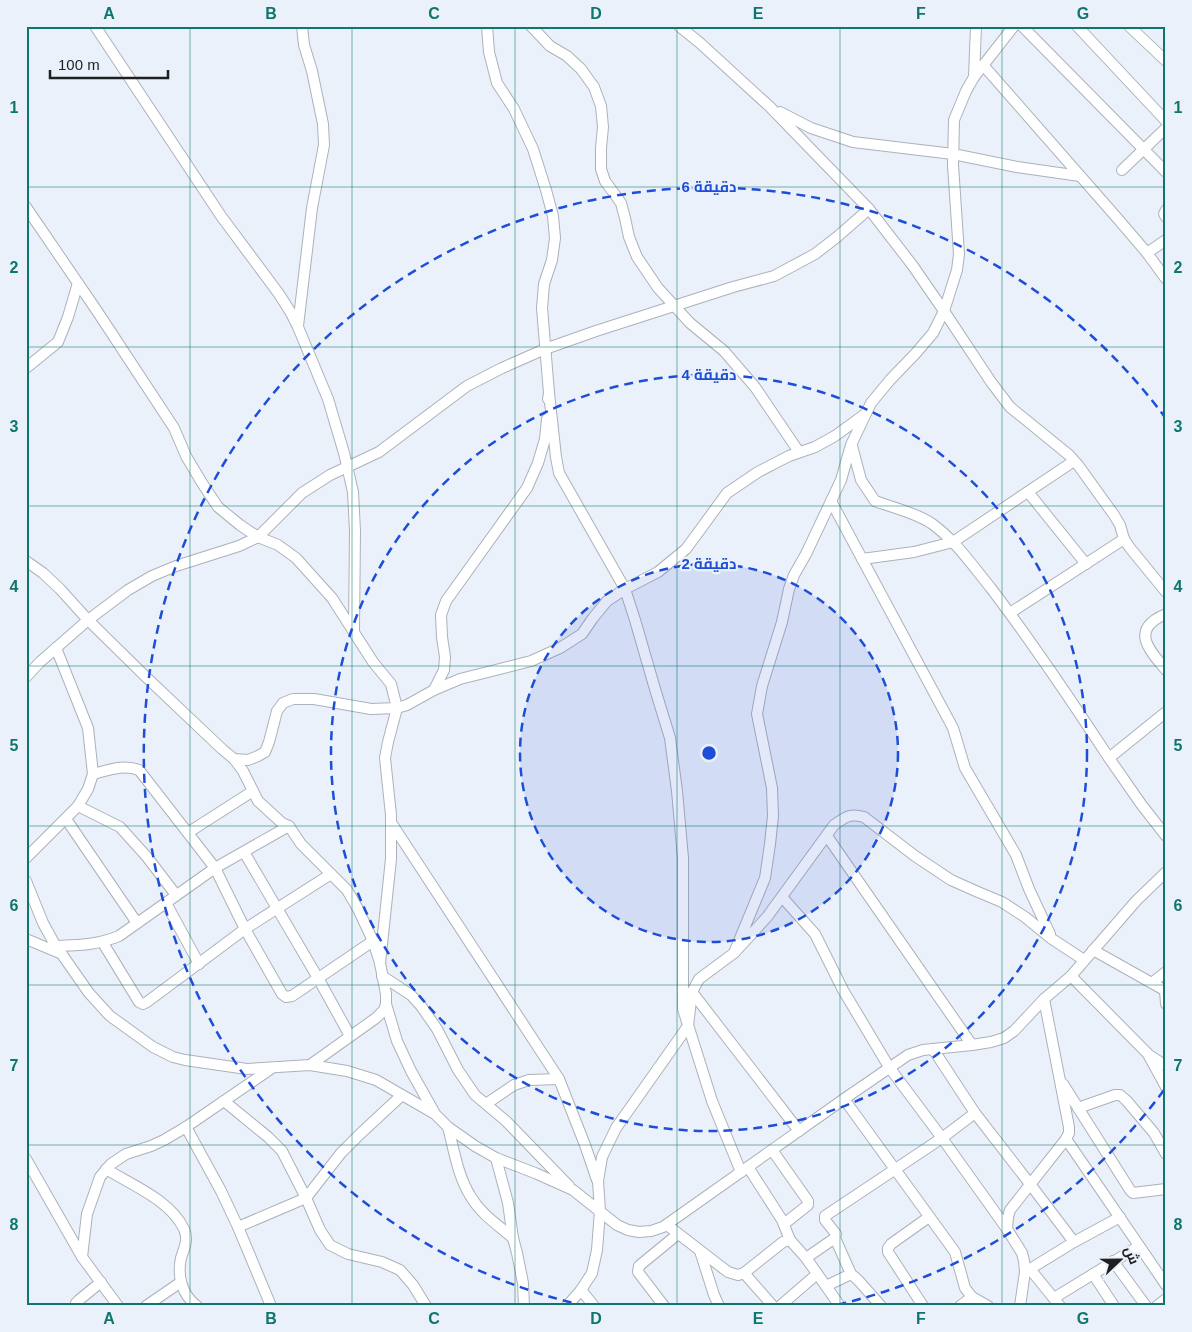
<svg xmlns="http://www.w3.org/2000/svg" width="1192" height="1332" font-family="Helvetica,Cairo,sans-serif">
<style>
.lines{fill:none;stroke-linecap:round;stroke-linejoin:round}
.minor-casing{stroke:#acb1ba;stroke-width:12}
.minor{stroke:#fff;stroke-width:10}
.grid{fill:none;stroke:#0f766e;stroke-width:1;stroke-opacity:0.55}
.ring{fill:none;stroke:#1d4ed8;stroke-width:2.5;stroke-dasharray:9 6}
.centre{fill:#1d4ed8;stroke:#ebf1fa;stroke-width:2.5}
.ring-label{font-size:15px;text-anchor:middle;font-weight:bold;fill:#1d4ed8;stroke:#ebf1fa;stroke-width:4.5;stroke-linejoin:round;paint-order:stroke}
.neatline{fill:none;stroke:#0f766e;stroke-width:2}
.grid-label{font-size:16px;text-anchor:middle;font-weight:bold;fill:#0f766e}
</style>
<rect width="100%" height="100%" fill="#ebf1fa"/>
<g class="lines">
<defs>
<g id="minor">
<polyline points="95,26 221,216 279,294 291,313 298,327 328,399 344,453 353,492 355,531 354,630"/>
<polyline points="487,26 489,52 497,83 514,109 533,149 546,190 553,216 555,238 552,260 544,284 542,308 549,393 548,399"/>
<polyline points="531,26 550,46 567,56 581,69 594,87 601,106 603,127 601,148 601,169 605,181 621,203 625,218 629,237 637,257 658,288 690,323 724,351 755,387 799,452"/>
<polyline points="679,26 700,43 770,107 869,209 913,266 944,311 991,382 1010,407 1069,455 1078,465 1114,515 1120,525 1124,539 1130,548 1166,592"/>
<polyline points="1022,26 1166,172"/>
<polyline points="1077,26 1166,121"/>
<polyline points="1129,26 1166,61"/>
<polyline points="983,65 1118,219 1147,253 1166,279"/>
<polyline points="974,77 976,26"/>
<polyline points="780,112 811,128 853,142 953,154 1017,167 1080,176"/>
<polyline points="1122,170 1166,128"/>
<polyline points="26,207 97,311 174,428 186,456 202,483 218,507 240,525 258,537 278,545 296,558 332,598 373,662 391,684 397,708 388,742 385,758 391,815 391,859 380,963"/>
<polyline points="1166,210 1164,214 1166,217"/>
<polyline points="1147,253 1166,240"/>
<polyline points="298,326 312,208 324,145 323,124 312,71 304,45 302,26"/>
<polyline points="26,368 58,342 68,317 78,283"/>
<polyline points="549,393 556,457 559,473 625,589 635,620 655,689 670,738 677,791 683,858 683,1009 712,1101 741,1172"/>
<path d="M 852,446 L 861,480 L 875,501 C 894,508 914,512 931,523 C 955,540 972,565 990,587 C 1033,643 1071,700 1109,758"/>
<polyline points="1028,492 1086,564"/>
<polyline points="831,501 953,728 965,768 1016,855 1029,889 1050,934"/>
<polyline points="862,559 914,552 953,542 1074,461"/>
<polyline points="26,561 43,573 60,589 88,620 145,676 222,749 234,759 243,771 258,801 282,823 289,826 301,844 347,890 358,909 373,941 380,963 386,994 386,1004 384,1010 376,1018 310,1065"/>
<polyline points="1010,613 1124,539"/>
<path d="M 1166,614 C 1130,629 1148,649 1166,670"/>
<polyline points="26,677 40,662 88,620 128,590 152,576 176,566 239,546 258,537 302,493 330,475 379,452 467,386 502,368 545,349 596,331 733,287 774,276 815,254 837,237 869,209"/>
<polyline points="434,690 444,670 445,657 442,637 441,615 446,601 527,488 538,463 545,439 547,419"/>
<polyline points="1166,712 1109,758 1141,804 1166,836"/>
<polyline points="234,759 248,760 258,756 265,752 269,742 277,711 283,703 293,699 314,699 371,709 397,708 407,705 434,690 460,679 531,661 560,648 582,634 593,618 607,601 625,589 658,572 686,549 727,493 758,472 789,456 815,447 835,436 865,414"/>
<path d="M 93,774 C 109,770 124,764 139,770 L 215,868 L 245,929 L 282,994 L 286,997 L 292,996 L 373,941"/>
<polyline points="78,806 120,827 147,857 176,895"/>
<polyline points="66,819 137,923"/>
<polyline points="392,824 559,1079 585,1145 597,1180"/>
<polyline points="189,832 253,791"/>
<polyline points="827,836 972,1045"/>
<polyline points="244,852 318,978 350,1036"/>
<polyline points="26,858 78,806 88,789 93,774 88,728 56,648"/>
<polyline points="26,881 43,923 54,943 89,993 110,1016 153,1047 173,1057 185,1060 247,1069 310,1065 347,1071 376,1080 435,1114 448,1127 475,1146 496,1158 535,1173 573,1190 617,1225 628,1230 639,1232 651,1231 663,1227 844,1099 908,1055 923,1050 972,1045 991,1042 1004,1038 1014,1031 1044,999 1071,976 1136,901 1166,872"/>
<polyline points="782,897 815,934 843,990 889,1067 942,1138 1007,1229 1022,1253 1024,1261 1025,1272 1020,1306"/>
<polyline points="166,903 199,964"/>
<polyline points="26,939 62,954"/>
<polyline points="103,943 139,1002 143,1004 147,1002 245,929 331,874"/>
<path d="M 56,946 C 80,945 97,945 119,936 L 215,868 L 289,826"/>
<polyline points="1093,950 1166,991"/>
<polyline points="734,953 765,878 770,844 773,816 772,788 757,714 762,686 782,622 789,589 794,575 806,554 841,480 851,445 871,403 890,380 916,353 933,333 944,311 957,270 959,254 953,165 954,120 966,91 974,77 1014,26"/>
<polyline points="382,976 411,995 421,1006 437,1029 458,1070 475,1095 506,1121 569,1186"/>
<polyline points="1071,976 1149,1055 1166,1066"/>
<polyline points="1153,982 1166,972"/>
<polyline points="1165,990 1166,1004"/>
<polyline points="692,992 799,1131"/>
<polyline points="386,1004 397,1041 411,1071 434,1112"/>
<polyline points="933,1049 975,1113 1030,1184 1074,1242"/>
<polyline points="1149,1056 1166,1087"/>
<polyline points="1063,1084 1130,1190 1133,1193 1166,1189"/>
<polyline points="844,1099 955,1252 965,1288 972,1297 988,1306"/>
<polyline points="224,1101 268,1137 282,1151 306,1198 320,1230 330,1245 348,1254 382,1262 400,1270 413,1285 426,1306"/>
<polyline points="486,1104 514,1085 529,1080 559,1079"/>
<polyline points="1078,1108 1115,1095 1120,1095 1126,1100 1154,1133 1166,1154"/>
<polyline points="186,1127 221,1191 238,1227 271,1306"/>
<path d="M 448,1127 C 454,1150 458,1177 471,1197 C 481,1214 498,1225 513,1238"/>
<polyline points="1066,1139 1166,1285"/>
<polyline points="772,1150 808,1201 808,1205 784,1224"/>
<polyline points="496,1158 508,1203 513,1238 517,1253 523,1283 524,1306"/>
<polyline points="26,1159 82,1257 118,1306"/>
<polyline points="748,1167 782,1220 790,1240"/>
<path d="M 106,1169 C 132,1185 170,1200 184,1229 C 189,1240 184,1248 181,1258 C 177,1276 182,1295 197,1306"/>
<polyline points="667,1225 728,1272 738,1275 744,1273 783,1242 790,1240 806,1258 840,1306"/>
<polyline points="238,1227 306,1198 341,1153 360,1134 402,1095"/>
<polyline points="1007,1229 1008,1217 1010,1210 1066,1139 1069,1133 1069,1127 1044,999"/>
<polyline points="700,1251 714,1295 719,1306"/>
<polyline points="82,1257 87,1214 100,1177 111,1164 126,1154 151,1146 164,1140 186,1127 272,1068"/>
<polyline points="806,1258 835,1238"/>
<polyline points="1113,1261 1146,1306"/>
<polyline points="1030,1269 1060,1306"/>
<polyline points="1025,1272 1074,1242 1120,1217"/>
<polyline points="744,1273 773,1306"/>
<polyline points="1093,1274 1114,1306"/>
<polyline points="826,1286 851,1274"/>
<polyline points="581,1290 594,1306"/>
<polyline points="1054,1298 1139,1246"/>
<polyline points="76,1306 76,1303 79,1300 101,1282"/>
<polyline points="146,1306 181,1282"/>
<path d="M 567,1306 L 581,1290 L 592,1273 L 597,1250 L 600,1211 L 598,1181 L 602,1157 L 616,1128 L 688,1026 L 692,992 L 699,979 L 734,953 L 767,917 L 834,825 C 846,817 849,813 864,817 L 915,856 L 951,880 L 978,892 L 1002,902 L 1025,917 L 1052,939 L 1084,960"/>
<polyline points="664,1306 638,1272 639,1266 678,1234"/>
<polyline points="780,1306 817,1274"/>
<polyline points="881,1306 858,1280 851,1274 835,1238 836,1234 825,1220 825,1216 942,1138 975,1113"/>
<polyline points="923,1306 888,1252 888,1248 891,1244 929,1217"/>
<polyline points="960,1306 972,1297"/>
<polyline points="1157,1306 1166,1299"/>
</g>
</defs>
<!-- minor casing -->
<use href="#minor" class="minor-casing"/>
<!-- minor -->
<use href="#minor" class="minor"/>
</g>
<!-- grid -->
<path class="grid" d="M 190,26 L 190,1306M 352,26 L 352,1306M 515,26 L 515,1306M 677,26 L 677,1306M 840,26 L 840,1306M 1002,26 L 1002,1306M 26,187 L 1166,187M 26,347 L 1166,347M 26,506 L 1166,506M 26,666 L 1166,666M 26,826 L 1166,826M 26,985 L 1166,985M 26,1145 L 1166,1145"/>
<!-- distance rings -->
<circle cx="709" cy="753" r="189" fill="#1d4ed8" fill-opacity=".12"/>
<g class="ring">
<circle cx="709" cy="753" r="189"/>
<circle cx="709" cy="753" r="378"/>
<path d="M1164 1090A566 566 0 0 1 832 1306M586 1306A566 566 0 1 1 1164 416"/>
</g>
<circle cx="709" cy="753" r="8" class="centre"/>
<g class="ring-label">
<text x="709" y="192">6 دقيقة</text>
<text x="709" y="380">4 دقيقة</text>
<text x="709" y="569">2 دقيقة</text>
</g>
<!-- border -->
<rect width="1192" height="1332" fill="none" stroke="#ebf1fa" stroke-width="55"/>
<!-- north arrow -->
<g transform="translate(1120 1260) rotate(68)" stroke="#ebf1fa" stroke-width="4" paint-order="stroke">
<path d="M0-4L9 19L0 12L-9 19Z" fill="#1e2023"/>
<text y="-8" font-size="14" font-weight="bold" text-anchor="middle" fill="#1e2023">ش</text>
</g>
<!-- scale -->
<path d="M50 70v8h118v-8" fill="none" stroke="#1e2023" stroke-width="2.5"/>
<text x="58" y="70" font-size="15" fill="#1e2023" stroke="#ebf1fa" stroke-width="4" paint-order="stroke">100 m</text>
<rect x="28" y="28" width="1136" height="1276" class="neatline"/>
<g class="grid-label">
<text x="109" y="19">A</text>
<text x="271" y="19">B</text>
<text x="434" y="19">C</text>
<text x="596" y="19">D</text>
<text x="758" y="19">E</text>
<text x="921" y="19">F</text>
<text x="1083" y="19">G</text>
<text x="14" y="113">1</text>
<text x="1178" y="113">1</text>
<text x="14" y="273">2</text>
<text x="1178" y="273">2</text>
<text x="14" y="432">3</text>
<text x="1178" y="432">3</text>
<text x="14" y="592">4</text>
<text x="1178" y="592">4</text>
<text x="14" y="751">5</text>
<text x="1178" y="751">5</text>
<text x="14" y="911">6</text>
<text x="1178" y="911">6</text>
<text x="14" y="1071">7</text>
<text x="1178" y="1071">7</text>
<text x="14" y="1230">8</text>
<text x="1178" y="1230">8</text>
<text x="109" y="1324">A</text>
<text x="271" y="1324">B</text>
<text x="434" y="1324">C</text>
<text x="596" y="1324">D</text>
<text x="758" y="1324">E</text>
<text x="921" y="1324">F</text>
<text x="1083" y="1324">G</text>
</g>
</svg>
